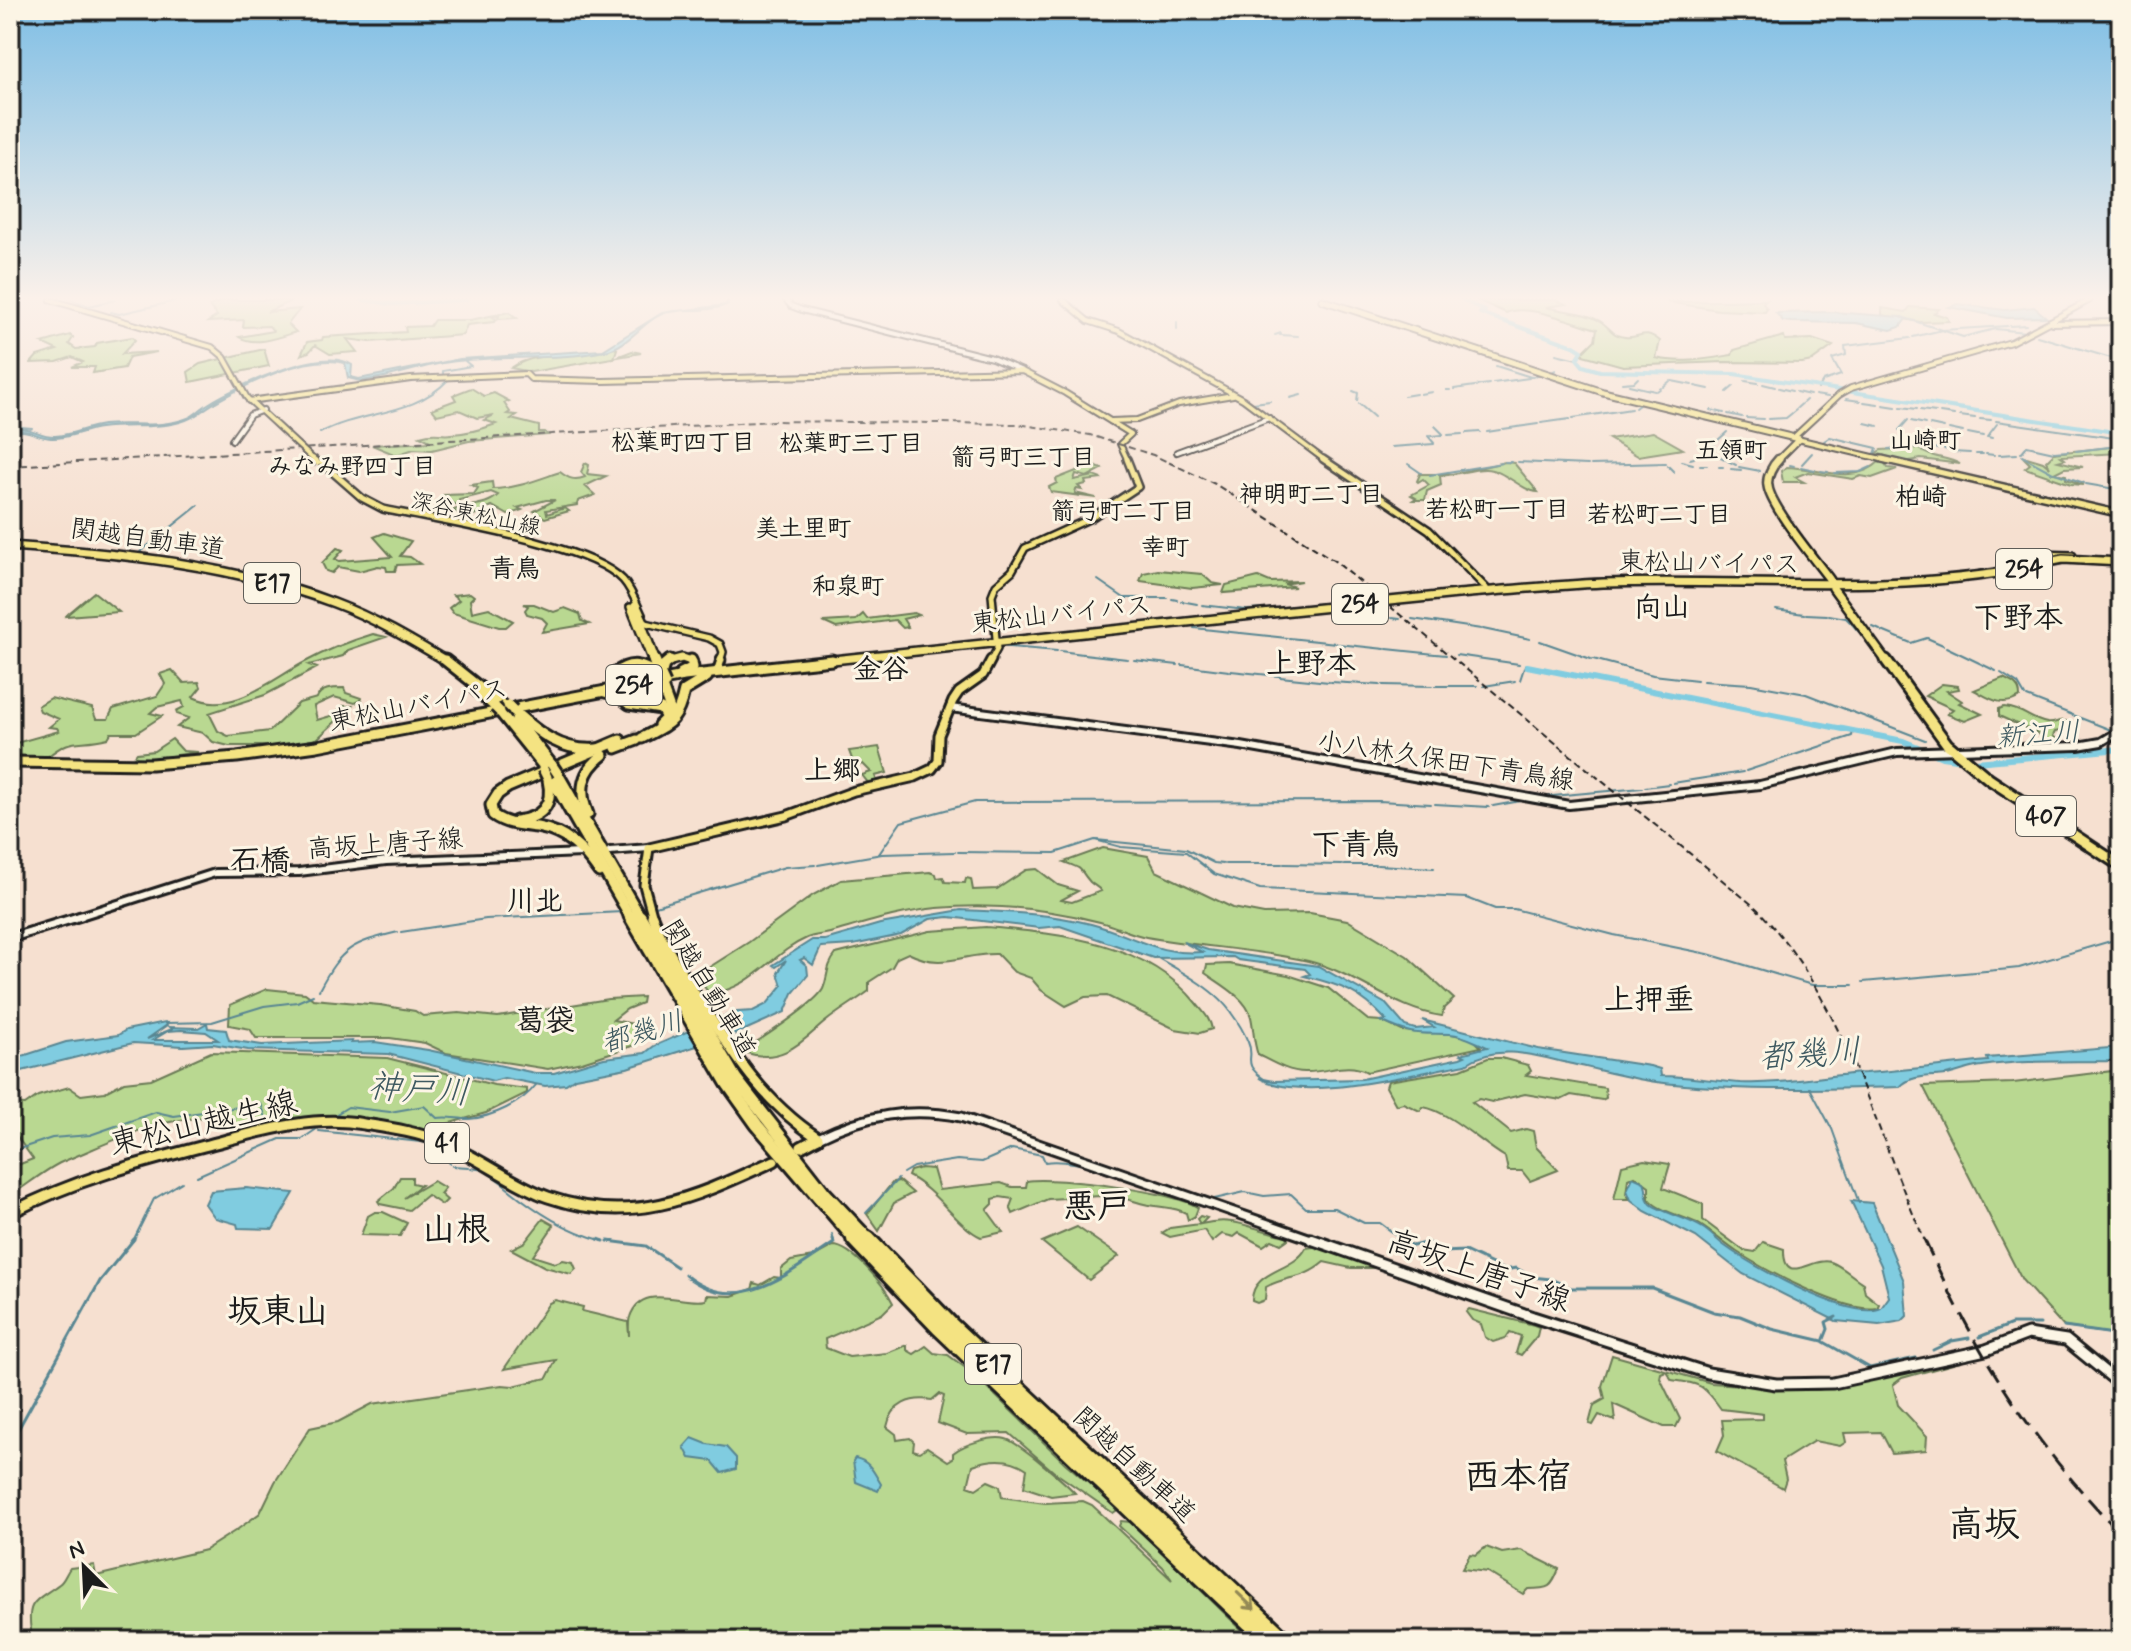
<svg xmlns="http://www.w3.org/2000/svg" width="2131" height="1651" font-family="Mynerve,'Klee One',sans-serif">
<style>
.green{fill:#b9d891;stroke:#6a7a56;stroke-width:2}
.water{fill:#80cce0;stroke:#588692;stroke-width:2;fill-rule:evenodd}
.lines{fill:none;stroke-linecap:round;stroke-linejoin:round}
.stream-far1{stroke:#588692;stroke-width:2}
.stream{stroke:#588692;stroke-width:3}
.river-far1{stroke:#80cce0;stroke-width:4}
.river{stroke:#80cce0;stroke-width:6}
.highway-tunnel{stroke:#cab9ac;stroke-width:9;stroke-dasharray:9 4;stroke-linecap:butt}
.secondary-far3-casing{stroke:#1c1c1c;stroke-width:8}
.secondary-far2-casing{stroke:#1c1c1c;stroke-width:12}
.secondary-far1-casing{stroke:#1c1c1c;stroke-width:13}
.secondary-casing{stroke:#1c1c1c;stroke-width:15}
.primary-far3-casing{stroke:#1c1c1c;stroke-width:8}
.primary-far2-casing{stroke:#1c1c1c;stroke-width:10}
.primary-far1-casing{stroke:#1c1c1c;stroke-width:13}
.primary-casing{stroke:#1c1c1c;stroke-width:15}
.highway-far4-casing{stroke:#1c1c1c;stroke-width:9}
.highway-far3-casing{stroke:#1c1c1c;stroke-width:12}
.highway-far2-casing{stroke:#1c1c1c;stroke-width:15}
.highway-far1-casing{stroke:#1c1c1c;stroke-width:17}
.highway-casing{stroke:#1c1c1c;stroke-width:20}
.secondary-far3{stroke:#fcf5e5;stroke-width:4}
.secondary-far2{stroke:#fcf5e5;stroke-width:6}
.secondary-far1{stroke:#fcf5e5;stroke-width:7}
.secondary{stroke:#fcf5e5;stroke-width:9}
.primary-far3{stroke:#f4e382;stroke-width:4}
.primary-far2{stroke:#f4e382;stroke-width:5}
.primary-far1{stroke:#f4e382;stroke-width:7}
.primary{stroke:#f4e382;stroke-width:9}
.highway-far4{stroke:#f4e382;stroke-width:5}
.highway-far3{stroke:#f4e382;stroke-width:7}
.highway-far2{stroke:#f4e382;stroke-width:9}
.highway-far1{stroke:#f4e382;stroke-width:11}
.highway{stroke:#f4e382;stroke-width:14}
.rail-far1{stroke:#1c1c1c;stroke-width:2;stroke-dasharray:7 4;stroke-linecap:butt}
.rail{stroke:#1c1c1c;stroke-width:3;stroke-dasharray:19 9;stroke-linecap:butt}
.primary-bridge-far1-casing{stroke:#1c1c1c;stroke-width:8;stroke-linecap:butt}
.primary-bridge-casing{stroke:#1c1c1c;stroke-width:10;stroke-linecap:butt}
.highway-bridge-far1-casing{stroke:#1c1c1c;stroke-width:12;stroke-linecap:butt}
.highway-bridge-casing{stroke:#1c1c1c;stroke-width:15;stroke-linecap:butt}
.primary-bridge-far1{stroke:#f4e382;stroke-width:4}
.primary-bridge{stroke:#f4e382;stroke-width:5}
.highway-bridge-far1{stroke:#f4e382;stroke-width:7}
.highway-bridge{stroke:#f4e382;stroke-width:9}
.oneway{stroke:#938954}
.labels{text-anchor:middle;stroke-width:6;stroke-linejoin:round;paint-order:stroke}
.far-street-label{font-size:22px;fill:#1c1c1c;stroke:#fcf5e5}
.far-neighbourhood-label{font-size:24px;font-weight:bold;fill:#1c1c1c;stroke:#fcf5e5}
.shield{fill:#fcf5e5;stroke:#5f5d58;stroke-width:2}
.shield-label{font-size:24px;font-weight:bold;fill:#1c1c1c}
.far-quarter-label{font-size:26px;font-weight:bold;fill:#1c1c1c;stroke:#fcf5e5}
.street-label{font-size:26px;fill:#1c1c1c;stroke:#fcf5e5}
.neighbourhood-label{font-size:28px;font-weight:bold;fill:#1c1c1c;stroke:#fcf5e5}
.water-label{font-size:28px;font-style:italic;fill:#3f5a61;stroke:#fcf5e5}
.quarter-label{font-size:30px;font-weight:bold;fill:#1c1c1c;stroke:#fcf5e5}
.near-street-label{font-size:32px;fill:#1c1c1c;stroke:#fcf5e5}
.near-water-label{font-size:34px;font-style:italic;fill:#3f5a61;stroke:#fcf5e5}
.near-neighbourhood-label{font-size:34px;font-weight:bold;fill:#1c1c1c;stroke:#fcf5e5}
.near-quarter-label{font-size:36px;font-weight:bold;fill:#1c1c1c;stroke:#fcf5e5}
</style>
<rect width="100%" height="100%" fill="#f6e0d0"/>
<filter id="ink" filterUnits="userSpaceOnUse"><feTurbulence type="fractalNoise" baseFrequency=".0125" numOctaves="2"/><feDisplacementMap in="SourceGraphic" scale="16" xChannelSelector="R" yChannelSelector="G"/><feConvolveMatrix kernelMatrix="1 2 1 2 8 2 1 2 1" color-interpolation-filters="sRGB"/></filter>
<g filter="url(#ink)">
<!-- green -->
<g class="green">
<path d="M 225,300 L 293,300 L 267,312 L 300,309 L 288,324 L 296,332 C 280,337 255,347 239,337 L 273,331 L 269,326 L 243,327 L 244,320 L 208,322 L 217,316 L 209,306 Z"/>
<path d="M 1477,300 L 1556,300 L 1566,304 L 1546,307 C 1564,312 1583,311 1600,321 C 1610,327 1612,336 1625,337 C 1641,339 1643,327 1660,341 L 1656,358 C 1681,364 1707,359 1732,355 L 1734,350 L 1784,336 L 1785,340 L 1812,339 L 1833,346 L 1812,361 L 1802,363 L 1724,362 L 1623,366 L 1583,355 L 1583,352 L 1595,340 L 1597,329 C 1575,323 1525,303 1506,313 Z"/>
<polygon points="1767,300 1763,303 1767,309 1765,312 1719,310 1667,302"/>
<polygon points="1910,307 1939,309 1934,313 1947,317 1949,321 1920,322 1882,315 1882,308 1906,312"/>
<polygon points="509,312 517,318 498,319 499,316 493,317 497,320 494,322 467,325 463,335 370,342 347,339 357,352 330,354 315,345 309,352 301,355 307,342 322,340 323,337 406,332 405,327 430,326 434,320 470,320"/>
<polygon points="70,335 73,338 69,344 76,349 95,347 97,343 132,337 135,340 122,354 157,352 129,357 124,368 93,373 95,367 72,367 83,362 72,357 57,362 31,363 37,356 57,350 42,343"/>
<path d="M 614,348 L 617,349 L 614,358 L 632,351 L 641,353 L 531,372 L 511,368 C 538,349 581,358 614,348 Z"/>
<polygon points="264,349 269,366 190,382 188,372 200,364"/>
<path d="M 471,388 L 484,396 L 494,393 L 509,401 L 504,403 L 510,412 L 507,414 L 517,415 L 511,419 L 539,426 L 539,432 L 545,432 L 548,435 L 469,441 L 432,450 L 414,449 L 396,455 L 372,445 L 432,442 L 420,436 C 437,431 439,436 452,434 C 468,433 480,430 496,424 L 484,420 L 494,415 L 477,418 L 459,410 L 437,415 L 432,409 L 456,400 L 453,395 Z"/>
<polygon points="1653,432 1683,449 1638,456 1609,439"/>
<polygon points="2121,446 2121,453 2061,456 2065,459 2058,461 2083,467 2064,468 2054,473 2066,475 2066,479 2084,485 2071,484 2025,468 2030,464 2024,458 2027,457 2043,462 2050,468 2046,461 2054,453"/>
<path d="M 1918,448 C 1930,459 1946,456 1960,464 L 1921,459 L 1904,462 L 1876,453 L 1881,450 Z"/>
<path d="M 1880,461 L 1883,461 L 1888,468 L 1897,469 L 1872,478 L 1861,476 L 1853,479 L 1808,472 L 1795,477 L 1804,482 L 1783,482 L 1781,471 L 1787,467 C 1818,468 1855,486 1880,461 Z"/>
<path d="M 1505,462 L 1514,463 L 1538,492 C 1521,491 1504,469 1485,469 C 1471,469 1456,475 1440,476 L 1441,485 L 1427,491 L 1425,500 L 1413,500 L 1416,498 L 1411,495 L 1429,485 L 1423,479 L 1418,482 L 1417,481 L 1420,474 L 1452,474 Z"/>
<path d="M 585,463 L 589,465 L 587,474 L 606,476 L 585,486 L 595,495 L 578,501 L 577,505 L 546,510 L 547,514 L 565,508 L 569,511 L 545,518 L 534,511 L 555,500 L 546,500 L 517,508 L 522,510 L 508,515 L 492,506 L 470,517 L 452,511 C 467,504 486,507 498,495 L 491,492 L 459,500 L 458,505 L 451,503 L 444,495 L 474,494 L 478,488 L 471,485 L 492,482 L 493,489 C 515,489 539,479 560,472 C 569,479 575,481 585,477 L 581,472 Z"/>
<polygon points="1091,465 1102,469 1087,477 1076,474 1074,480 1094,476 1102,479 1085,481 1086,484 1078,486 1082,490 1076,489 1075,493 1096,498 1051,492 1049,487 1057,483 1056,479"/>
<polygon points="384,533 411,541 400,556 410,557 420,564 397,565 395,571 387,571 386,567 378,566 359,571 338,567 332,573 326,571 322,563 337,548 343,550 335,559 339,561 392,557 374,537"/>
<polygon points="1158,570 1202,574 1212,583 1223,585 1192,588 1140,581 1143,573"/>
<polygon points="1258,577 1270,582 1301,581 1284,584 1295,587 1223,593 1226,585"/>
<polygon points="94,592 119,612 66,616 69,613"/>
<polygon points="470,593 474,596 470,600 472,612 489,608 513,621 506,627 499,627 453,613 449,608 459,600 453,595"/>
<polygon points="524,604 534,604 554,612 565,608 580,614 582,621 589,624 542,632 547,623 542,618 527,614 525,610 528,606"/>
<polygon points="914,613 919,615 903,619 908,627 903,628 895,620 836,628 823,622 856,620 863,614 867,619"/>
<path d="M 373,634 L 386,637 L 348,650 L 343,656 L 309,665 L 317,668 L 265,695 L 209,713 L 218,731 L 228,736 L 270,731 L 299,703 L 317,698 C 320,688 333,688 344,688 L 346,693 L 361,698 L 362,700 L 355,703 L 334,697 L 314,706 L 317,720 L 334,715 L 342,706 L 352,706 L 317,739 L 279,746 L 229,746 L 213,742 L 203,733 L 177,727 L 189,718 L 177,714 L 176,711 L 184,707 L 182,701 L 157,707 L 150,713 L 162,716 L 136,733 L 111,733 L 108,738 C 77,746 73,735 46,758 L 14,755 L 16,743 L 59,731 L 57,728 L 49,727 L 59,719 L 40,711 L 38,706 L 51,698 L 92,708 L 96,719 L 108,719 L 113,709 L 157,696 L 165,684 L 160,674 L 172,670 L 184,683 L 199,682 L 201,687 L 193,697 C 232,716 272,679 305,662 C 327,650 350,641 373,634 Z"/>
<path d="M 2003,678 C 2013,683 2020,685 2020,697 C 2002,708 1991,699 1974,690 Z"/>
<polygon points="1942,684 1958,686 1959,689 1947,691 1962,701 1959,703 1982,714 1965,721 1947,714 1953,709 1925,696"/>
<path d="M 2004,707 C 2022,708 2030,720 2047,723 C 2057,725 2058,717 2071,723 L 2066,725 L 2067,730 L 2055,732 L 2053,736 L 2062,744 L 2037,744 L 2033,742 L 2043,742 L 2045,737 L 1999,716 L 1999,709 Z"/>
<polygon points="172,739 183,751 198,752 137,761 133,758 137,753 154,751"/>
<polygon points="879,747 887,773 875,776 878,783 869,784 862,775 871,772 863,764 855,767 849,751"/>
<path d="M 1103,848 L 1148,856 L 1156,871 L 1233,908 L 1264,914 L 1310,913 L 1347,920 L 1407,956 L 1454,999 L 1444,1008 L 1442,1016 C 1395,1010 1355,972 1308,961 C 1255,949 1200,947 1146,937 C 1130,934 1116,926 1100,922 C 1048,909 990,903 937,908 C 900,912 866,923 830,933 C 823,935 814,935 807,938 C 770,954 755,988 709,994 L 697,975 L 749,942 L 813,895 L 841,880 L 930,872 L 936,874 L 937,878 L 943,877 L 945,882 L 965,883 L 966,878 L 971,879 L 973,890 L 997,889 L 1026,870 L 1037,869 L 1058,885 L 1078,891 L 1061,900 L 1072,902 L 1101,891 C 1098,887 1093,885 1090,882 C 1076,866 1087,871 1064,862 Z"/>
<path d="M 986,927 C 1061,934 1146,941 1196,1003 C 1203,1012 1210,1018 1212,1029 L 1200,1033 L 1175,1029 L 1107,996 L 1085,997 L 1066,1006 L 1041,990 L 1031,978 L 1014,972 L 997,954 C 962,953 944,971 908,953 L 897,958 L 892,967 L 869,982 L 869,991 C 853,1003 833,1014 818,1028 C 797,1047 777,1063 747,1053 L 748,1047 C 763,1038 816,1003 823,989 C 829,975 825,968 836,954 L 930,931 Z"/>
<path d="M 1229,964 L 1288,975 L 1328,988 L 1368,1020 L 1381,1021 L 1402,1031 L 1452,1034 L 1473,1039 L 1481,1047 L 1367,1072 C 1347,1061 1327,1073 1305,1072 C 1288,1072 1272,1062 1258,1055 C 1253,1041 1254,1030 1251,1017 C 1247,998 1220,984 1205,973 L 1207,965 Z"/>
<polygon points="267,989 305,993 313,999 380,1005 415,1011 423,1016 459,1013 498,1017 608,999 643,997 642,1003 627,1009 613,1020 633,1024 640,1040 635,1045 582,1062 548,1069 446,1053 425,1043 390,1038 256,1038 250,1029 229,1025 230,1005"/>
<path d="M 211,1052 L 387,1058 L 494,1085 L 527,1089 L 527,1093 L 486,1113 L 425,1130 L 368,1119 L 323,1115 L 227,1129 L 215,1117 C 157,1117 114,1141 62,1162 C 46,1169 26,1186 10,1196 L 10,1168 L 33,1159 L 12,1130 L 15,1122 L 10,1121 L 10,1101 L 11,1104 L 25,1105 L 38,1096 L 69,1087 L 81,1095 L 105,1092 L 124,1082 L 151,1079 Z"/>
<path d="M 1488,1058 L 1501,1058 L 1528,1065 L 1531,1071 L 1526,1075 L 1605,1088 L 1606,1098 L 1602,1100 L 1571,1095 L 1561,1100 L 1525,1094 L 1492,1102 L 1479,1099 L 1472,1102 L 1511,1133 L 1526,1129 L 1533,1131 L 1536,1147 L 1558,1170 L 1530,1181 L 1522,1171 L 1508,1171 L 1505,1157 C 1481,1143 1449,1111 1423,1107 L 1420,1111 L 1403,1103 L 1396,1105 L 1386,1087 L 1388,1081 L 1461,1069 Z"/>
<polygon points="2121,1070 2121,1335 2064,1327 2022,1280 1923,1086 2013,1083"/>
<path d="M 1644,1160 L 1670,1164 L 1663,1188 L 1703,1204 L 1703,1220 L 1743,1250 L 1755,1252 L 1763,1242 L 1784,1249 C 1783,1288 1813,1256 1831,1262 C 1842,1266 1853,1277 1863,1283 L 1865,1293 L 1879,1304 L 1877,1308 C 1846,1314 1765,1270 1737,1252 C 1723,1243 1711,1231 1697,1223 C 1683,1216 1658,1211 1649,1199 L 1649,1186 L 1635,1176 L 1628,1179 L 1626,1194 L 1630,1199 L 1614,1199 L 1622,1165 Z"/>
<path d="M 921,1168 L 933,1169 L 939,1190 L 1001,1183 L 1012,1187 L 1026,1187 L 1027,1181 C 1053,1176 1180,1192 1198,1208 L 1195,1216 L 1188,1220 L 1186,1213 C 1175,1207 1167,1208 1155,1206 C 1135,1204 1124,1194 1104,1199 L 1101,1196 L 1048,1199 L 1013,1214 L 1010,1207 L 1013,1199 L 1000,1197 L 993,1199 L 993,1204 L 987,1210 L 1003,1232 L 981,1237 C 958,1227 936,1190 908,1176 L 910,1171 Z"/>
<polygon points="400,1177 412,1177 412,1183 421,1185 404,1198 433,1181 445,1188 440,1194 447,1200 442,1205 427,1195 409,1210 380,1204 378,1201 394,1188"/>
<polygon points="899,1181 913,1193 894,1203 879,1231 867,1214 893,1182"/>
<polygon points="375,1212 383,1212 407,1223 400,1236 361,1235 368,1216"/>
<path d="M 1200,1216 L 1207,1218 L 1201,1224 C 1239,1215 1252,1231 1287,1236 L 1288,1239 L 1281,1244 L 1272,1240 L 1263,1246 L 1239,1233 L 1234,1237 L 1222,1234 L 1212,1242 L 1204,1230 L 1170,1237 L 1162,1233 L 1170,1228 L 1200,1224 L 1197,1219 Z"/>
<polygon points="543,1219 554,1225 533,1256 555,1263 563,1260 573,1262 576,1269 571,1274 545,1267 511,1249 525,1242"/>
<polygon points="1077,1227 1119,1256 1089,1280 1042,1242"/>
<path d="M 833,1246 C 852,1246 885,1286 893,1303 L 882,1314 L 825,1339 L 826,1348 L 849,1357 L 887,1353 L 907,1345 L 907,1350 L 914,1354 L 926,1346 L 934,1353 L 948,1355 L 971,1372 L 1065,1463 L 1116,1506 L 1116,1511 L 1113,1513 L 1053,1471 L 1009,1433 L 967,1434 L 938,1423 L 944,1396 L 939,1394 L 932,1400 C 911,1397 892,1403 887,1427 L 896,1434 L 897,1440 L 910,1438 L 914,1442 L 913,1450 L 919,1452 L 927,1447 L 948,1461 L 953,1458 L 953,1453 C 964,1444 993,1435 1006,1439 C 1018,1442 1066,1483 1075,1493 L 1051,1496 L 1024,1487 L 1027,1469 C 1010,1457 992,1458 973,1465 L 968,1486 L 976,1489 L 988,1481 L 1000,1486 L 1002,1497 L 1045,1503 L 1083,1501 L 1092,1505 L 1172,1580 L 1163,1567 L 1119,1526 L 1121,1521 L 1131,1522 L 1253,1641 L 20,1641 L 31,1631 C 26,1599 37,1601 59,1584 C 64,1581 66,1573 70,1568 L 94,1565 L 96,1576 L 205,1550 L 238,1529 L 260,1513 L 275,1482 L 310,1428 L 338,1422 L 372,1404 L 502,1385 L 513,1386 L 547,1378 L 556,1360 L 504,1369 L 549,1303 L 555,1300 L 583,1307 L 582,1311 L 628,1322 L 629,1336 C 629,1330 628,1322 630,1317 C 642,1281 683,1306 706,1300 L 707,1295 L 732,1296 L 752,1289 L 754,1283 L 760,1285 L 774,1277 L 781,1278 L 781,1269 L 791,1261 L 813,1257 Z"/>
<path d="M 1320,1246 L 1382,1268 L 1351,1268 L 1324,1262 C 1302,1281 1287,1275 1266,1287 L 1265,1300 L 1257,1303 L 1252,1301 C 1251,1270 1294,1272 1306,1248 Z"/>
<polygon points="1469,1309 1534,1325 1539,1327 1537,1336 1521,1355 1516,1353 1521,1336 1510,1332 1506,1338 1493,1342 1485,1337 1481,1324 1472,1320 1466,1312"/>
<path d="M 1612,1355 L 1711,1383 L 1818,1390 L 1966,1357 L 1968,1360 L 1902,1378 L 1893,1385 L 1898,1405 L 1927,1436 L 1926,1450 L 1892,1453 L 1881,1432 L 1844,1433 L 1846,1442 L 1840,1446 L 1814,1441 L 1782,1461 L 1786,1479 L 1783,1488 L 1717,1451 L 1724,1435 L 1722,1420 L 1763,1419 L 1763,1414 L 1721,1409 C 1703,1384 1701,1384 1672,1380 L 1666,1371 L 1661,1373 L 1660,1378 L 1680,1419 L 1676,1427 L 1664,1427 L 1613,1404 L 1615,1421 L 1599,1415 L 1593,1425 L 1589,1424 L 1594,1405 L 1605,1399 L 1602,1386 Z"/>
<path d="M 1486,1547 L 1502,1553 L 1521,1550 L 1559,1569 C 1551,1588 1550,1589 1528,1589 L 1523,1594 L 1487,1572 L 1462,1569 L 1470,1554 L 1476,1555 Z"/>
</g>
<!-- water -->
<g class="water">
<path d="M 728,300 L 728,304 C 709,313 688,308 668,312 C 644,318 630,346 605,351 C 557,361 506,355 457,361 C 424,364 393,378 360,381 L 348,378 L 345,363 C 307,353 250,383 217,401 C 206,407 198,416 186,420 C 158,430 128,424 100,428 C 84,430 68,439 51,438 C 35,437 30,428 10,432 C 27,422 38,437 55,436 C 72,435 87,427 103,425 C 131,422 161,429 188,418 C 196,415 201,408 208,404 C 235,387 323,345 352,365 L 351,377 L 359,379 L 460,359 L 603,350 L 662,313 L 725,305 Z"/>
<polygon points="1958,304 2005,310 2034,307 2046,317 2007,318 1949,307"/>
<polygon points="1832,312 1901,317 1906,319 1900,327 1891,330 1856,323 1791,322 1783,321 1776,313"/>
<path d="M 961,910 C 1005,912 1049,913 1091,924 C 1134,935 1157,956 1202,952 L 1183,942 L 1208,950 L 1318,966 L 1386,1004 L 1405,1026 L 1415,1029 L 1434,1027 L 1422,1020 L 1538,1049 L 1650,1066 L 1660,1069 L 1661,1076 C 1688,1076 1714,1081 1741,1083 C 1782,1085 1824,1075 1865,1073 C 1906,1070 1946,1065 1988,1061 L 1987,1058 L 2121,1047 L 2121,1056 L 2112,1061 C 2069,1062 2025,1060 1982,1066 C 1970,1067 1958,1073 1946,1075 C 1932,1077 1911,1074 1900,1087 C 1819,1089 1737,1092 1656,1082 C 1628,1078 1600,1070 1572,1064 C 1539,1057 1498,1042 1466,1064 C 1415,1073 1304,1104 1259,1078 L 1274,1081 L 1362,1079 L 1460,1058 L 1465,1056 L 1461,1054 L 1487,1047 C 1475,1042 1464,1035 1450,1034 C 1418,1033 1412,1036 1381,1021 L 1386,1020 C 1360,992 1342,985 1304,976 L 1310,974 L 1305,969 L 1238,960 L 1233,957 L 1153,958 L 1060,926 L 1039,928 L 949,917 L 930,919 L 901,935 L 853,945 L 821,947 L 813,965 L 804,958 L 800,960 L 807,966 L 808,975 L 793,993 L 785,1012 L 738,1033 L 627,1068 L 575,1078 L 566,1084 L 545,1086 L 504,1078 L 493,1081 L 388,1054 L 248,1050 L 213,1044 L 183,1046 L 133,1043 L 10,1074 L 10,1060 L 66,1042 L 118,1035 L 126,1030 L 165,1022 L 167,1025 L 147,1039 L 172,1029 L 170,1027 L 198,1028 L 207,1023 L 208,1028 L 226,1030 L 229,1040 L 262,1045 L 352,1041 L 351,1043 L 375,1042 L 428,1050 L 535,1073 L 554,1073 L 604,1058 L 645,1053 L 654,1046 L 716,1019 L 737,1012 L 753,1011 L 767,1004 L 782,986 L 778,973 L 786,960 L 776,967 L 773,965 L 812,940 L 825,940 L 880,924 ZM 181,1030 L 206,1032 L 218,1040 L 153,1040 L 168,1031 Z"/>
<path d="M 1633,1177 L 1644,1182 C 1648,1189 1644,1198 1651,1204 C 1659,1211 1689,1219 1701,1227 C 1710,1232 1717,1240 1725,1246 C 1752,1266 1852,1322 1881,1308 L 1889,1297 L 1881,1265 L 1851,1201 L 1872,1203 L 1904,1281 L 1907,1316 L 1902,1321 L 1879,1325 L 1836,1321 L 1743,1274 L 1696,1237 L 1645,1211 L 1631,1200 L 1627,1190 Z"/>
<polygon points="246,1188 294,1193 273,1229 238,1228 237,1224 215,1218 205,1204 211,1191"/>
<polygon points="692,1438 707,1444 726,1447 736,1458 736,1469 722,1473 712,1461 690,1458 684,1447"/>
<path d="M 855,1458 C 870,1461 874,1473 881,1484 L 878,1491 L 856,1482 L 853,1461 Z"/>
</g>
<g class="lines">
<!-- stream-far1 -->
<g class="stream-far1">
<polyline points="72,300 89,306 115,300"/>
<polyline points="111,312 119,314 180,300"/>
<polyline points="1902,317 1963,337 1995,329 2026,332"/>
<polyline points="1177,322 1177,329"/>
<polyline points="2010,326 2026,325"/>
<polyline points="1275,335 1281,333"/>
<polyline points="1280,335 1298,336"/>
<polyline points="2037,336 2121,361"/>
<polyline points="1913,337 1942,330 2007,326"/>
<polyline points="1556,354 1577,359"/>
<polyline points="1496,366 1531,377"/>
<polyline points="1549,373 1556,370"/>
<polyline points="443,377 443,371 471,366 465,361"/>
<polyline points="1532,377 1540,374"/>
<polyline points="1672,381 1692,385"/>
<polyline points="1745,381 1758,383"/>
<polyline points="1493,383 1529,378"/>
<polyline points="1622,383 1634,382 1638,378"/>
<polyline points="1763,384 1775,387"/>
<polyline points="1629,385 1655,391"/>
<polyline points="1695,386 1709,389"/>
<polyline points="1663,387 1670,381"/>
<polyline points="1779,388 1792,391"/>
<polyline points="1454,389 1489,384"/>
<polyline points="1818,389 1823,381 1841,375 1832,359 1846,355 1845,346 1910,338"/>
<polyline points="1446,390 1450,390"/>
<polyline points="1353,391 1358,393 1357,401"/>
<polyline points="1657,391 1661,388"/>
<polyline points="1727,392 1734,386"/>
<polyline points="1796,392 1810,395"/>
<polyline points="1420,394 1432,392"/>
<polyline points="1815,395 1828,397"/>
<polyline points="1404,396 1416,394"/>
<polyline points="1290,398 1301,395"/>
<polyline points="1846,399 1860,401"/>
<polyline points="1864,402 1878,404"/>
<polyline points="1253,403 1270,401"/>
<polyline points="1359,404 1374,417"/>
<polyline points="1883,405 1896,407"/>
<polyline points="1901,407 1917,409"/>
<polyline points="1635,408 1640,404"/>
<polyline points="1797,408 1806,400"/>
<polyline points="1711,410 1724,413"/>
<polyline points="1920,410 1936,412"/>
<polyline points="1940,413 1954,415"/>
<polyline points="1728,414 1742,417"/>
<polyline points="1960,416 1975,418"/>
<polyline points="1573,418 1631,409"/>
<polyline points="1746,418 1763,419"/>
<polyline points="1768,419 1786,418 1796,410"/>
<polyline points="1980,419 1991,420"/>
<polyline points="1911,421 1925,424"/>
<polyline points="1996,421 2121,439"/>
<polyline points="1541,423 1570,419"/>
<polyline points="1865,423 1878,426"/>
<polyline points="1930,425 1944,428"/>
<polyline points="10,426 32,428"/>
<polyline points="1435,426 1443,434"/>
<polyline points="1503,429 1538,424"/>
<polyline points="1949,429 1963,432"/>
<polyline points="1899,430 1908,420"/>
<polyline points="1487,432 1500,430"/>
<path d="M 320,433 C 362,410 413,417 448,380"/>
<polyline points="1466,433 1480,432"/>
<polyline points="1968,433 1983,436"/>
<polyline points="1448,435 1462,434"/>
<polyline points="1428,436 1434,443"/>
<polyline points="1431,436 1443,435"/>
<polyline points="1987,437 1997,424"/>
<polyline points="1988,437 1992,438"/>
<polyline points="1824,441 1830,437 1877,448 1875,454"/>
<polyline points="2027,446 2054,452 2068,451"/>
<polyline points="2115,446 2121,443"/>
<polyline points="1391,447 1434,444"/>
<polyline points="1913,447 1928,447"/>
<polyline points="1934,448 1939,449"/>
<polyline points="1708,449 1727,432"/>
<polyline points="1888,449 1907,447"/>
<polyline points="1944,449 1949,450"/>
<polyline points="1710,451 1726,460"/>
<polyline points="2076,451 2109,447"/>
<polyline points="1953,452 1970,453"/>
<polyline points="2021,453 2026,447"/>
<polyline points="1976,454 1983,454"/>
<polyline points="1986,454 1994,455"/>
<polyline points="1999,455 2017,454"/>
<polyline points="1708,456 1713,455"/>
<polyline points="2022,456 2053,473"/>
<polyline points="1690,459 1694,458"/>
<polyline points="1681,461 1693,464"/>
<polyline points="1728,461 1736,465"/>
<polyline points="1505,462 1511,462"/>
<polyline points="1518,462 1588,465"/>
<polyline points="1408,464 1421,473"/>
<polyline points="1802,464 1812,453"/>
<polyline points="1591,465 1666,463"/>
<polyline points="1700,465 1707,465"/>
<polyline points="1790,465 1794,466"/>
<polyline points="1668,466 1674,472"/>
<polyline points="1719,467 1723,467"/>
<polyline points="1739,467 1760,471"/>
<polyline points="1801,467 1815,470"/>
<polyline points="1731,469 1741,470"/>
<polyline points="1821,471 1828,472"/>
<polyline points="1835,473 1860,472 1871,467"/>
<polyline points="2055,473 2084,483"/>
<polyline points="1430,475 1502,463"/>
<polyline points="2086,484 2121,490"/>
<polyline points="140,552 199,505"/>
<polyline points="1098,580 1124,598 1167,598"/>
<polyline points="1172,599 1177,600"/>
<polyline points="1181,601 1197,604"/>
<polyline points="1202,605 1246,610"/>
<polyline points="1336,609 1339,619 1365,622 1366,617 1389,618"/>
<polyline points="1248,610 1290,608"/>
<polyline points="1776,610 1804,614"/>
<polyline points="1806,614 1827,615"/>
<polyline points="1829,615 1846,618 1850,622"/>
<polyline points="1392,618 1400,619"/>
<polyline points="1412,619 1433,622"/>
<polyline points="1435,622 1481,629"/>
<polyline points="1852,624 1859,632"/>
<polyline points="1873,627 1880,630"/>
<polyline points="1194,628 1240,633"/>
<polyline points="1483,629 1530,639"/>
<polyline points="1882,631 1911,643 1927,638 1943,645"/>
<polyline points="1241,633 1287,638"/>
<polyline points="1289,638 1336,643"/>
<polyline points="1540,641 1591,659"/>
<polyline points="1338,644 1385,649"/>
<polyline points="997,646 1057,651"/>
<polyline points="1946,647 1996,671"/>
<polyline points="1387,649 1435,654"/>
<polyline points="1060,651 1083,654"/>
<polyline points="1084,654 1127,659"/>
<polyline points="1436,654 1446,655"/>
<polyline points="1456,655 1519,664"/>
<polyline points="1593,659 1653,675 1697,680"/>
<polyline points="1134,660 1178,665"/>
<polyline points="1182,665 1229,671"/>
<polyline points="1231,671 1279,676"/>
<polyline points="2001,673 2018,684 2025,696"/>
<polyline points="1280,677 1329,682"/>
<polyline points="1520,680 1525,665"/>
<polyline points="1703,681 1751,684 1806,694 1925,740"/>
<polyline points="1331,682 1380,685"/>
<polyline points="1383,685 1432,686"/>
<polyline points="1435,686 1477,686"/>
<polyline points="1484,686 1515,681"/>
<polyline points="2027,697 2111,730"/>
<polyline points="1746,771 1852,736 1853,731"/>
<polyline points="1673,783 1743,772"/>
<polyline points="1645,787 1669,784"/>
<polyline points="1541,797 1642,788"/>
<polyline points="1435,804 1489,807"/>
<polyline points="1493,806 1526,800"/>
<polyline points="1096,840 1186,849 1214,863 1223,864"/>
<polyline points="958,852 1055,853 1095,840 1121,847 1186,852 1214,874 1260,889 1467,898 1495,909 1514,909 1614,935 1708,954 1812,985 1853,985"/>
<polyline points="879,854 901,822 975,802 1379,801 1431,804"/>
<polyline points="1225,864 1282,864"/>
<polyline points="1284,864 1342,865"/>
<polyline points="818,865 882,854 955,852"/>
<polyline points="1344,865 1375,865"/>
<polyline points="1377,865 1434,868"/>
<polyline points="652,907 785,867 815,865"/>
<polyline points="401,932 486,919 622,912"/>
<path d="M 1156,957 C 1179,970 1218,991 1232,1014 C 1238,1022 1244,1032 1248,1042 C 1256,1059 1240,1062 1264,1079"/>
<polyline points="1999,970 2019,968 2121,938"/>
<polyline points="1863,982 1997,970"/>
<path d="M 319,990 C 341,948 352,943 398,932"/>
<polyline points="166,1023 212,1022 264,1006 297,1002 313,995"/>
<polyline points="1810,1088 1832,1129 1859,1203"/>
<path d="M 328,1119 L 348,1107 L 390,1112 L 424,1106 L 437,1118 C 448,1116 458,1119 469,1119 C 493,1117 522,1103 536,1085"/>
<polyline points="319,1131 430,1143 444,1150 450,1164"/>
<polyline points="10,1152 52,1138 90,1135 156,1112 174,1116 261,1104 269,1126"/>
<polyline points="452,1166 469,1167"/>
<polyline points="471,1168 484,1170 505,1185"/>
<path d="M 903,1173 L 913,1167 L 957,1160 L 982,1162 L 1012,1149 L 1042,1155 L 1045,1162 C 1083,1156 1157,1190 1196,1203"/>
<polyline points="197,1176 280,1139 302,1139 324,1124"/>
<path d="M 506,1187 C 537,1212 566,1231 604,1241"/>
<polyline points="1210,1200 1245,1192 1264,1196 1291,1194 1306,1208 1334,1208 1364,1223 1380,1223 1404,1241"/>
<polyline points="866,1213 898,1179"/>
<polyline points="832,1234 834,1241"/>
<polyline points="133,1241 154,1199 182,1182"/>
<polyline points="608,1241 614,1241"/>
</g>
<!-- stream -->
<g class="stream">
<polyline points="598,1239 604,1241"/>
<polyline points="1400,1239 1413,1246 1428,1242 1443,1252 1465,1251 1505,1270 1516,1268 1532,1277 1551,1279 1571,1288 1652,1288 1714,1312 1740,1316 1772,1329 1823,1341"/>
<polyline points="608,1241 646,1246 677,1267"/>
<path d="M 685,1275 C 738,1318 787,1274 834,1243 L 833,1239"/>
<polyline points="2064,1327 2121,1335"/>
<polyline points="1979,1337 2012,1324 2040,1324"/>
<polyline points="1824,1339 1828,1329 1826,1322 1836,1317"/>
<polyline points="1824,1342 1870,1368 1916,1358"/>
<polyline points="1933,1350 1952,1341 1969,1338"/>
<polyline points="10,1444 100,1281 134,1239"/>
</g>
<!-- river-far1 -->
<g class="river-far1">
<polyline points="362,300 392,304 466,300"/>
<polyline points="1463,300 1485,311"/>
<polyline points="1480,313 1574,346 1582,351 1577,359 1583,366 1600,371 1734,374 2121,433"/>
</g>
<!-- river -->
<polyline class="river" points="1527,666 1903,741 1942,757 1976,762 2121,749"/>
<!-- highway-tunnel -->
<polyline class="highway-tunnel" points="633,736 638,734"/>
<defs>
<g id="secondary-far3">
<polyline points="786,300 791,306 802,310 992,358 1022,371"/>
<polyline points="232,440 250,415 263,410"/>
<polyline points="1177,452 1269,418"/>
</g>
<g id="secondary-far2">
<polyline points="950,708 1241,746 1569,805 1760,785 1897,752 2078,746 2101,742 2121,730"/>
<polyline points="610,851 649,848"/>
<polyline points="74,918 215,873 299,872 386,861 582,853"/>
</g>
<g id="secondary-far1">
<polyline points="10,938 81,916"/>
<path d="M 818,1138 C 865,1115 909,1107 961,1117 L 1317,1241"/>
</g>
<polyline id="secondary" points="1311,1239 1533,1317 1708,1373 1776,1384 1833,1383 1986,1350 2028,1334 2066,1340 2121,1385"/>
<g id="primary-far3">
<polyline points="51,300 212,347 224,357 247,398 287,435"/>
<polyline points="1063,300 1088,321 1119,331 1243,399 1326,461"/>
<polyline points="2052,323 2121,322"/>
<polyline points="249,401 411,379 526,374 531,379 603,381 1022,371 1065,393 1131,434 1120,444 1128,461"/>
<polyline points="1111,421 1137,420 1179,404 1233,395"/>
<polyline points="1793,438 1890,461"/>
<polyline points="1793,438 1839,395 1851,388 2011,342 2090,300"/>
</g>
<g id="primary-far2">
<polyline points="1323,459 1429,530 1486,588"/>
<polyline points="1882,459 2121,514"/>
<path d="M 322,463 L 362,498 L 383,509 C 436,521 589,543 623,580 C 633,591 639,610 646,623 L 709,638 L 720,644 L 723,652 L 720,662"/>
<polyline points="630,607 652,662"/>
<polyline points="990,662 997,649 992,595 996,585 1012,571 1025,548 1091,518 1138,487 1127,459"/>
</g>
<g id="primary-far1">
<polyline points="652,660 654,666"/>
<polyline points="717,672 721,660"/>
<path d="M 643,680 L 626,681 L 615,677 L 614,673 C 629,660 644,662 658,676"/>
<polyline points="638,687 626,696 641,703 658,698 661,686"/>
<polyline points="653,918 644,885 649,848 786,816 854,791 915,777 932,769 938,761 939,735 953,701 959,692 983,675 991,660"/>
</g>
<g id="primary">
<path d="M 652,916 C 663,945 681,971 697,997 C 732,1052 763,1102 818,1138"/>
<polyline points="801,1147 818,1138"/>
<path d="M 10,1213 C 74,1180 135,1164 204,1146 C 255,1133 310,1114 364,1124 C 389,1128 418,1132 441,1142 C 478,1156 511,1184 548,1197 C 635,1227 697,1196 774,1161"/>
</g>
<g id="highway-far4">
<polyline points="1322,300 1603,392 1799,439"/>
<polyline points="1777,461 1799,439"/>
</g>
<g id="highway-far3">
<path d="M 1779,459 C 1773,465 1766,477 1768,486 C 1770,506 1816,561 1830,580"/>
<path d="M 10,546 C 120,553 230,564 334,603 C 374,618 411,640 448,662"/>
<polyline points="2036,555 2072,556"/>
<polyline points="1833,588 1887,662"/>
<path d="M 1458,594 C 1506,590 1555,585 1603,583 C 1746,578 1886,595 2027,568"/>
<polyline points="635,606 656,662"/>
<polyline points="667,662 682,658 693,662"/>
<polyline points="814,662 1262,614"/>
</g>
<g id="highway-far2">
<polyline points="445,660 503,706"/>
<polyline points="655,660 660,672"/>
<polyline points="1886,660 1947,744 1989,779 2121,866"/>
<polyline points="681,673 693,667 691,660"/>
<polyline points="661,675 664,665 670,660"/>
<polyline points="661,684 670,709 666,721"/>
<polyline points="474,688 495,707"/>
<polyline points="605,692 618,695 629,704 661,709 666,718 659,725"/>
<path d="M 513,710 C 538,733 562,752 597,749"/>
<polyline points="500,712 545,768"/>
<polyline points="516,719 552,765"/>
<path d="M 642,738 C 670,723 677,723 684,691 L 707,677"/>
<polyline points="616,748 637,740"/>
<polyline points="10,762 151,764 237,757 317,746 684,676 832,660"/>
<polyline points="558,774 641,918"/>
<polyline points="550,776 631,918"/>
<path d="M 588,814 C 578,790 582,771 603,755"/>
<path d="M 516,821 C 541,818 554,806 548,780"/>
<path d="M 599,872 C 583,849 566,832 537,827 C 521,825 507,825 493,815 L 491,805 L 498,794 L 508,787 L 620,740"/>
</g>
<g id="highway-far1">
<polyline points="630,916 727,1083 757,1125 856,1241"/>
<polyline points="640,916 736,1079 824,1192 870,1241"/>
</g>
<g id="highway">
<polyline points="854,1239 939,1328 1268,1641"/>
<polyline points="868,1239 951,1325 1287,1641"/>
</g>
</defs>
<!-- secondary-far3 casing -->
<use href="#secondary-far3" class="secondary-far3-casing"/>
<!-- secondary-far2 casing -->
<use href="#secondary-far2" class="secondary-far2-casing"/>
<!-- secondary-far1 casing -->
<use href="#secondary-far1" class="secondary-far1-casing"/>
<!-- secondary casing -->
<use href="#secondary" class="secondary-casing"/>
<!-- primary-far3 casing -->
<use href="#primary-far3" class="primary-far3-casing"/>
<!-- primary-far2 casing -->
<use href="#primary-far2" class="primary-far2-casing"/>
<!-- primary-far1 casing -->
<use href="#primary-far1" class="primary-far1-casing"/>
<!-- primary casing -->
<use href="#primary" class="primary-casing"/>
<!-- highway-far4 casing -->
<use href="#highway-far4" class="highway-far4-casing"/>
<!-- highway-far3 casing -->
<use href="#highway-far3" class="highway-far3-casing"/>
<!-- highway-far2 casing -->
<use href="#highway-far2" class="highway-far2-casing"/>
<!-- highway-far1 casing -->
<use href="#highway-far1" class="highway-far1-casing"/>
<!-- highway casing -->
<use href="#highway" class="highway-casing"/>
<!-- secondary-far3 -->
<use href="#secondary-far3" class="secondary-far3"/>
<!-- secondary-far2 -->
<use href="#secondary-far2" class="secondary-far2"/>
<!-- secondary-far1 -->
<use href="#secondary-far1" class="secondary-far1"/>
<!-- secondary -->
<use href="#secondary" class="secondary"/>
<!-- primary-far3 -->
<use href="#primary-far3" class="primary-far3"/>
<!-- primary-far2 -->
<use href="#primary-far2" class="primary-far2"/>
<!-- primary-far1 -->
<use href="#primary-far1" class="primary-far1"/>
<!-- primary -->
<use href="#primary" class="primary"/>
<!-- highway-far4 -->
<use href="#highway-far4" class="highway-far4"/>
<!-- highway-far3 -->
<use href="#highway-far3" class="highway-far3"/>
<!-- highway-far2 -->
<use href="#highway-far2" class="highway-far2"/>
<!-- highway-far1 -->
<use href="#highway-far1" class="highway-far1"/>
<!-- highway -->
<use href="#highway" class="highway"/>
<!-- rail-far1 -->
<path class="rail-far1" d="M 10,466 L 773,421 L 1017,424 L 1090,435 L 1153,455 L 1215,484 L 1336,562 L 1756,908 C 1844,998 1874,1129 1925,1241"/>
<!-- rail -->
<path class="rail" d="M 1924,1239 C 1979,1358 2030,1440 2121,1534"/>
<defs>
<polyline id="primary-bridge-far1" points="287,435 315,461"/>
<polyline id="primary-bridge" points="313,459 318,463"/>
<g id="highway-bridge-far1">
<polyline points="2017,568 2063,559 2121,562"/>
<polyline points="1262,614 1458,594"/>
</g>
<g id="highway-bridge">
<polyline points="661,675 665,684"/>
<polyline points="508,705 513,710"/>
<polyline points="495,707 500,712"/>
<polyline points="552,765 558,774"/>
<polyline points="543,769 547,777"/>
</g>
</defs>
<!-- primary-bridge-far1 casing -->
<use href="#primary-bridge-far1" class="primary-bridge-far1-casing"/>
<!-- primary-bridge casing -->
<use href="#primary-bridge" class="primary-bridge-casing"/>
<!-- highway-bridge-far1 casing -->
<use href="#highway-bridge-far1" class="highway-bridge-far1-casing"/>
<!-- highway-bridge casing -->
<use href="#highway-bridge" class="highway-bridge-casing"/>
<!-- primary-bridge-far1 -->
<use href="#primary-bridge-far1" class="primary-bridge-far1"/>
<!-- primary-bridge -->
<use href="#primary-bridge" class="primary-bridge"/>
<!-- highway-bridge-far1 -->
<use href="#highway-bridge-far1" class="highway-bridge-far1"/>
<!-- highway-bridge -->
<use href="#highway-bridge" class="highway-bridge"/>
</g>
<!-- one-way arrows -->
<defs><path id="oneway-shaft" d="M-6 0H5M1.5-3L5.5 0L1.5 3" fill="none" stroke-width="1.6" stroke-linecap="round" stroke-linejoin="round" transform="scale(2)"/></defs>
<use class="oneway" href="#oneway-shaft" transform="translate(1246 1601) rotate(44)"/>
</g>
<!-- sky -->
<linearGradient id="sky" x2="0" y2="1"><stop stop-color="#7ebee5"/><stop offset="0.56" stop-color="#fbf1ea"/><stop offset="1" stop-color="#fbf1ea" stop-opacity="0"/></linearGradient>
<rect width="2131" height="532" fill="url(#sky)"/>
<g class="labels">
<!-- far-street labels -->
<g class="far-street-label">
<text transform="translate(476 513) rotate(12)" y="8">深谷東松山線</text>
</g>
<!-- far-neighbourhood labels -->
<g class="far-neighbourhood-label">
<text x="1925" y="448">山崎町</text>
<text x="683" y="450">松葉町四丁目</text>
<text x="851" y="451">松葉町三丁目</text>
<text x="1731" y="458">五領町</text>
<text x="1023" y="465">箭弓町三丁目</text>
<text x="352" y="474">みなみ野四丁目</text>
<text x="1311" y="502">神明町二丁目</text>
<text x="1497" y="517">若松町一丁目</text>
<text x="1123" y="519">箭弓町二丁目</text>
<text x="1659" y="522">若松町二丁目</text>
<text x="803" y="536">美土里町</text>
<text x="1165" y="555">幸町</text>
<text x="848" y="594">和泉町</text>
</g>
<!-- shield labels -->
<g class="shield">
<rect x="1996" y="549" width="56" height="40" rx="6"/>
<rect x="244" y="563" width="56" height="40" rx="6"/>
<rect x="1332" y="584" width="56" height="40" rx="6"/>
<rect x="606" y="665" width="56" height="40" rx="6"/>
<rect x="2016" y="796" width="60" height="40" rx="6"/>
<rect x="425" y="1123" width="44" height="40" rx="6"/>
<rect x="965" y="1344" width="56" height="40" rx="6"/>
</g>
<g class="shield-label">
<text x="2024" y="577">254</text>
<text x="272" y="591">E17</text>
<text x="1360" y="612">254</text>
<text x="634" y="693">254</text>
<text x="2046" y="824">407</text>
<text x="447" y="1151">41</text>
<text x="993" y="1372">E17</text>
</g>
<!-- far-quarter labels -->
<g class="far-quarter-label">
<text x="1921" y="505">柏崎</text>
<text x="515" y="577">青鳥</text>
</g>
<!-- street labels -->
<g class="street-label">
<text transform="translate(148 538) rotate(8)" y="9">関越自動車道</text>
<text transform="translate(1709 562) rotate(1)" y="9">東松山バイパス</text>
<text transform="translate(1061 613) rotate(-6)" y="9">東松山バイパス</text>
<text transform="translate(418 704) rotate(-11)" y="9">東松山バイパス</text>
<text transform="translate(1446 760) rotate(9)" y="9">小八林久保田下青鳥線</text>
<text transform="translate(385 843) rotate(-4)" y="9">高坂上唐子線</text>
<text transform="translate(710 988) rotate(59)" y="9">関越自動車道</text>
<text transform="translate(1135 1464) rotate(43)" y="9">関越自動車道</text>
</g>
<!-- neighbourhood labels -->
<g class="neighbourhood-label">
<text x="1662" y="616">向山</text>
<text x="881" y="678">金谷</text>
<text x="832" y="779">上郷</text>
<text x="535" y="910">川北</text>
</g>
<!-- water labels -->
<g class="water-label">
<text transform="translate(2038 733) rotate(-4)" y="10">新江川</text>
<text transform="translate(642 1031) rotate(-17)" y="10">都幾川</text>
</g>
<!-- quarter labels -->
<g class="quarter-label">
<text x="2018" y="627">下野本</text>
<text x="1311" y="673">上野本</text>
<text x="1356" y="854">下青鳥</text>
<text x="260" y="870">石橋</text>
<text x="1649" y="1009">上押垂</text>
<text x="545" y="1030">葛袋</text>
</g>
<!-- near-street labels -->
<g class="near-street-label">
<text transform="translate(203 1122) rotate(-13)" y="11">東松山越生線</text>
<text transform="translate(1479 1270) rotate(19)" y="11">高坂上唐子線</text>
</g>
<!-- near-water labels -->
<g class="near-water-label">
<text transform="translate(1810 1053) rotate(-4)" y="12">都幾川</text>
<text transform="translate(419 1088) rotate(4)" y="12">神戸川</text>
</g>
<!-- near-neighbourhood labels -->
<g class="near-neighbourhood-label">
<text x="1097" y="1217">悪戸</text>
<text x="456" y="1240">山根</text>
<text x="278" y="1322">坂東山</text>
</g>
<!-- near-quarter labels -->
<g class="near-quarter-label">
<text x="1518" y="1488">西本宿</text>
<text x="1984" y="1536">高坂</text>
</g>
</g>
<!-- margin -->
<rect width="2131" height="1651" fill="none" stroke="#fcf5e5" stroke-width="40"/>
<rect x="20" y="20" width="2091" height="1611" fill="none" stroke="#1c1c1c" stroke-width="3" filter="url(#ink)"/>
<!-- north arrow -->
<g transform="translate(84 1567) rotate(336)" stroke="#fcf5e5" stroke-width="6" paint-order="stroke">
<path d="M0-6L14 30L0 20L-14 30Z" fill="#1c1c1c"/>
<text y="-12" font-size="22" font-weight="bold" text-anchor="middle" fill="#1c1c1c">N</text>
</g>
</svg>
